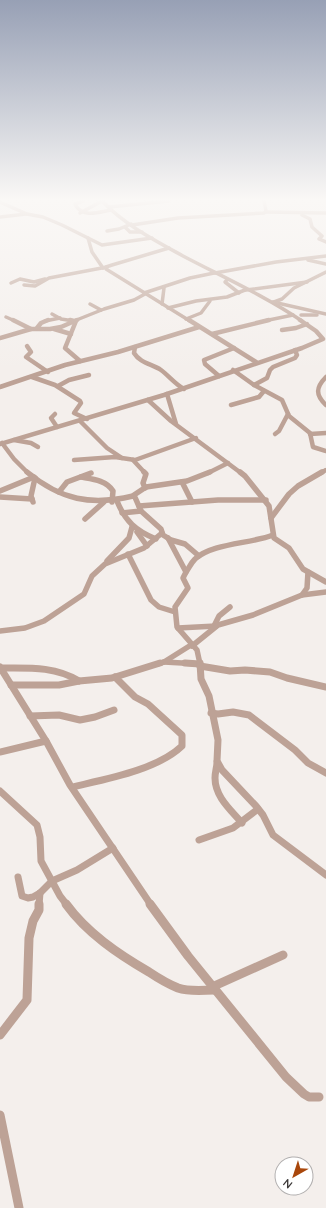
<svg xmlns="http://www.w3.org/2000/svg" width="326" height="1208" font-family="Quicksand,sans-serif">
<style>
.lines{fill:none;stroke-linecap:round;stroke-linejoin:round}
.minor-far4{stroke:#bda296;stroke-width:3.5}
.minor-far3{stroke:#bda296;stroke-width:4.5}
.minor-far2{stroke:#bda296;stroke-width:5.5}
.minor-far1{stroke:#bda296;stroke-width:7}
.minor{stroke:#bda296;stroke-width:9}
</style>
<rect width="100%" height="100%" fill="#f4efec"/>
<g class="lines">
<!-- minor-far4 -->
<g class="minor-far4">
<path d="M 102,201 C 125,225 154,240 183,256 C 223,277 265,296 302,321"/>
<polyline points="0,202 27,214 43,217 62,225 102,245 152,238"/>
<polyline points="75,204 83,201"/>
<path d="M 76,206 C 84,218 99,212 111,210"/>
<polyline points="109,207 169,201"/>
<polyline points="266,212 326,213"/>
<polyline points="80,213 102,201"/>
<polyline points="302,215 310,219 312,227 322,236 319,239 326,242"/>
<polyline points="0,217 26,214"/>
<polyline points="132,225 178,218 264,213 266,211 264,201"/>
<polyline points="125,227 130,232 142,232"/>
<polyline points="107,231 119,229 131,224"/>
<polyline points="88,238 92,252 103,268"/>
<polyline points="169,248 112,265 106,267 106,269 190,321"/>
<polyline points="308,260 326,264"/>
<polyline points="215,273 276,262 326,256"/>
<polyline points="227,280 225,282 239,293"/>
<polyline points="11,283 20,279 34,282 45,279"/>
<polyline points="24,285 35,286 49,278 107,267"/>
<polyline points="246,290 307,282"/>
<polyline points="144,293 190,278 214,273"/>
<polyline points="273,302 326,314"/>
<polyline points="274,302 282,299 294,288 326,272"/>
<polyline points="90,304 101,310"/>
<polyline points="162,304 164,288"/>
<polyline points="168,308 196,301 227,297 245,290"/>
<polyline points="52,314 61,319 74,321"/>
<polyline points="301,315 317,315"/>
<polyline points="6,317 15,321"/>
<polyline points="186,319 201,313 210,301"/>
<polyline points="45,321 60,318"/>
<polyline points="74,321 104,309 134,300 145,294"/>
<polyline points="264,321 293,315"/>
</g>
<!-- minor-far3 -->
<g class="minor-far3">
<polyline points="13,320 31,329"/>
<polyline points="70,320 74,321"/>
<polyline points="189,320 256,362"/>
<polyline points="76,321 65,348 80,361"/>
<polyline points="37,328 41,323 48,320"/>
<polyline points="54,329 71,334"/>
<polyline points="282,330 296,328 307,324"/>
<polyline points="212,334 269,320"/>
<polyline points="0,338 31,329 50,329 61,327 77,320"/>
<polyline points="27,346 31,352 26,357 48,372"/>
<path d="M 135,347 L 134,353 C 140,363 152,364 161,370 C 169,376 175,384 184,389"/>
<polyline points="233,370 254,385 282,400 289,416 310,433 313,447 326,451"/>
<polyline points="219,376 205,364 204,360 234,348"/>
<polyline points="32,377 55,385 80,401 81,403 74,413 87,419"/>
<path d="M 326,377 C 316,387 315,395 326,405"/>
<polyline points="254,385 267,378 270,370 273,367 295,358 297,355 295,350"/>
<polyline points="58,386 69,380 89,375"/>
<polyline points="0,387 65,365 118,352 199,327"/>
<polyline points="167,394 176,424"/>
<polyline points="148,400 171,421 241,473"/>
<polyline points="231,405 259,397 264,391"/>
<polyline points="55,414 51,418 57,427"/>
<polyline points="80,421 107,448 122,458"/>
<polyline points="275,434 279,431 288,414"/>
<polyline points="310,434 326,433"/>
<polyline points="14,440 31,443 38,447"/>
<polyline points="2,443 14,459 28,473"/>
<polyline points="0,444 164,395 302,348 323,339 316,331 300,320"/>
<polyline points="74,460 115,457 135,460 196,438"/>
<polyline points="133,460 145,473"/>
<polyline points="208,473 228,463"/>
<polyline points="321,473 326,470"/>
</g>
<!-- minor-far2 -->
<g class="minor-far2">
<path d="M 27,472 C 61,500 91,506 133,496"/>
<polyline points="144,472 146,474 143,483 145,488"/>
<polyline points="240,472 245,476 269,506 274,538 289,548 303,569 326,582"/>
<path d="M 81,477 C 92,479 106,480 113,491 L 112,502"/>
<polyline points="182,482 192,502"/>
<polyline points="0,491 34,477"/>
<polyline points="59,492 67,482 91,473"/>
<polyline points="0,497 32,499"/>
<path d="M 117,501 C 125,521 136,531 156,539"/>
<polyline points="33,502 31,496 35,478"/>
<polyline points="139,506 218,500 266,500"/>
<polyline points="122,513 141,511"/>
<polyline points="271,518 289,494 298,486 322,472"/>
<polyline points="85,519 104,502"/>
<polyline points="137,532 147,546"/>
<polyline points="168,538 186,572 183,578 188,588 175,607 177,627 197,650 200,664"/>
<polyline points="128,554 151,600 159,607 175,612"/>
<polyline points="199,556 185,544 171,540 163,535 161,529 141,511 134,495 146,487 187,481 210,472"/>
<polyline points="107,561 129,538 132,527"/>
<path d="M 186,572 C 189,568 191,563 195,559 C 213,543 250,544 273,535"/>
<polyline points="302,595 326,592"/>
<polyline points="214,626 219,616 230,607"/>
<polyline points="178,628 216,626"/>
<polyline points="0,631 25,628 44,621 84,594 92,576 105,564 144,548 162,533"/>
<polyline points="192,646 218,625 253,615 302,595 307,588 308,572"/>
<polyline points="164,662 200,664"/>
<polyline points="157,664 164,662 191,645"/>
</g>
<!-- minor-far1 -->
<g class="minor-far1">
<polyline points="185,663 200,664"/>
<polyline points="200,663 201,679 209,696 218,740 217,761 222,770 256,806 263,815 273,835 326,875"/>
<polyline points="200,666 230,671 245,670 270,672 287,678 326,687"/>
<polyline points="0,667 46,741 70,785 151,905"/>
<path d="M 0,668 C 28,668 55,666 79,681"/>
<polyline points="11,685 59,685 79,681 112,678 160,663"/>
<polyline points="211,713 218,714 233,712 249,715 295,750 308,763 326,773"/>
<polyline points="30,716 59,715 80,720 95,717 114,710"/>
<polyline points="0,752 46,741"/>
<path d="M 217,762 C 217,767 215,772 215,778 C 215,797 231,810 242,823"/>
<path d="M 72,787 C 106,779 157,770 182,746 L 182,735 L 148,704 L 135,697 L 115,677"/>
<polyline points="0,791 37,825 40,837 41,861 60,896 67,905"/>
<polyline points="199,840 233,828 258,809"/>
<polyline points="18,877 22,896 28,898 33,897 40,893 52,881 77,870 113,848"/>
<polyline points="39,905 40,893"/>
</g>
<!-- minor -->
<g class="minor">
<path d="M 66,904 C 87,933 118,954 149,972 C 158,978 168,984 178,988 C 190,992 203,990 215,990"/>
<polyline points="150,904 188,956 286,1077 304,1094 309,1097 319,1097"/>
<polyline points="212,987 283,955"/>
<polyline points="0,1035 27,1000 29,938 33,921 39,910 39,904"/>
<polyline points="0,1115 19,1208"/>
</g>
</g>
<!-- sky -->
<linearGradient id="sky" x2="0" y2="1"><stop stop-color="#97a0b5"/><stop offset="0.54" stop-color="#faf8f6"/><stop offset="1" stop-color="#faf8f6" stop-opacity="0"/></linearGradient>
<rect width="326" height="370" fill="url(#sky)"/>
<!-- north arrow -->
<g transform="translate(294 1176) rotate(219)"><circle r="19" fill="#ffffff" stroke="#b1afaf"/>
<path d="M0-3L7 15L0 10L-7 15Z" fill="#a9470b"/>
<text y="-6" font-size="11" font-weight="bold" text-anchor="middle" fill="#3b3837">N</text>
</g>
</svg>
